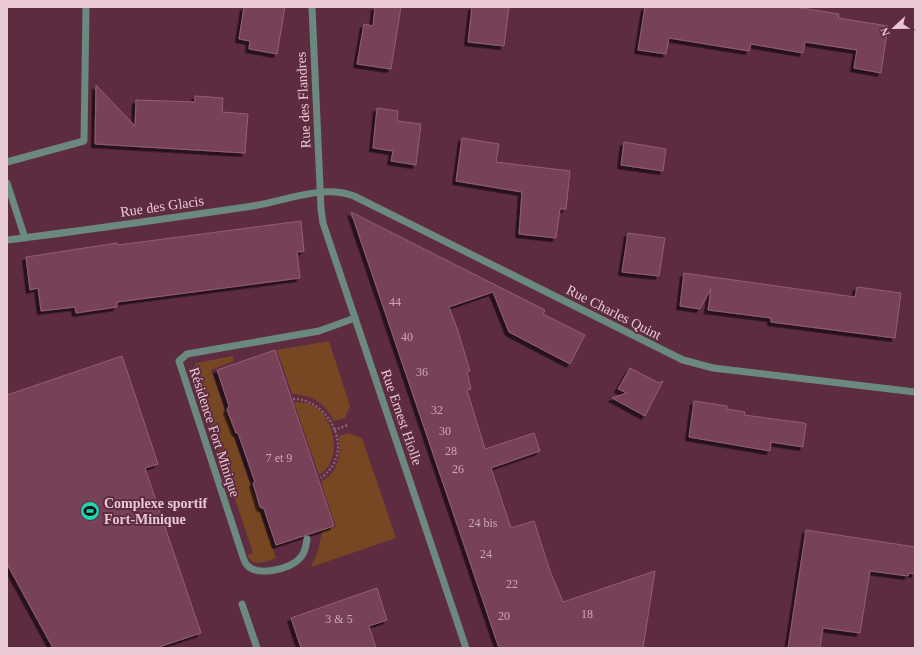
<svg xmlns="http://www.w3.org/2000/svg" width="922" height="655" font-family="Georgia,serif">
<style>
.green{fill:#774622}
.building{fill:#774359;stroke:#945d73;filter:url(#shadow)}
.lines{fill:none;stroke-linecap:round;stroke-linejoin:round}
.path{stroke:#8b5e70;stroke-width:2.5;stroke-dasharray:2 2;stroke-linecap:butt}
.minor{stroke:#6c8980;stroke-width:7}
.labels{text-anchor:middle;stroke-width:4;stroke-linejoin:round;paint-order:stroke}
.number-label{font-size:12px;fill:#cca8b5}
.street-label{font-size:14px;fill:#e9c9d4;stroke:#5e2c41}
.poi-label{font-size:14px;font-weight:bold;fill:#e9c9d4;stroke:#5e2c41;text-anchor:start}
</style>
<defs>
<filter id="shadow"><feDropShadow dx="-3.5" dy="3.5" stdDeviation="0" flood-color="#0009"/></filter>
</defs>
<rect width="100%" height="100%" fill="#5e2c41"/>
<!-- green -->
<g class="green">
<path d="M 329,341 L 350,406 L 345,418 L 334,421 C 325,403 312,395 292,394 L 277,350 Z"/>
<path d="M 233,356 L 234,361 L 211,370 L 276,558 C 265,562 253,568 247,555 L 253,553 L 192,371 L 196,363 Z"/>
<path d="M 294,402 C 302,402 311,403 318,409 C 336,424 342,462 319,475 Z"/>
<path d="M 349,433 L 362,438 L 396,538 L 311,567 L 318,551 L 322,531 L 336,527 L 321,482 C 339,472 341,455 339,436 Z"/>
</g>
<!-- building -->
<g class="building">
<polygon points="244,7 285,7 277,54 249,49 250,41 239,39"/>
<polygon points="375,7 401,7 391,69 357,64 364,24 373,26"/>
<polygon points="472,7 509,7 504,46 468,42"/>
<polygon points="645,7 795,7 839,14 838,18 888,26 881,73 854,68 857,50 805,42 803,53 751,44 749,51 669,38 666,54 638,50"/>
<polygon points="96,85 135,126 136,100 195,102 195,96 223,98 222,112 248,114 245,153 95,144"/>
<polygon points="377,108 398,111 397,121 421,124 416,165 391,161 393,151 373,148"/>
<polygon points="462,138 499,144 496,162 570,171 566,209 560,209 556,238 519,234 522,192 456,181"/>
<polygon points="624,142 666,149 663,171 621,165"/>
<polygon points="351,212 545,310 543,314 585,335 570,364 509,332 493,292 449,307 458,331 470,371 467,372 471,389 467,390 485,449 534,433 540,451 491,468 511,528 534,521 550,571 563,602 655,571 643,648 499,648"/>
<polygon points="301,221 304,251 297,252 300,278 117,302 117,307 76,313 75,307 41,311 38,288 30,290 26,257 117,243 118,245"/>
<polygon points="628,233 665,238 659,276 622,272"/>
<polygon points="684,273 855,297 857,287 901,293 895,338 771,322 771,318 708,310 711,289 700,309 680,306"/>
<polygon points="275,350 334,526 276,545 264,509 260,507 253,483 255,482 238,433 236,433 227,410 229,406 217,370"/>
<polygon points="122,356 158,464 145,468 201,633 156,648 53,648 7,564 7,395"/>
<polygon points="630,368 659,383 663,381 645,416 612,398 627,393 618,389"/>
<polygon points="694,401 727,406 727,409 745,412 744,415 804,423 806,424 803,447 771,442 770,451 689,437"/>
<polygon points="806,530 915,547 915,574 909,573 908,576 870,571 860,633 823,628 820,648 788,648"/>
<polygon points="377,588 387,620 369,626 376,648 301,648 291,618"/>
</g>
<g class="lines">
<!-- path -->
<g class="path">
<path d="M 293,399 C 322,398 347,435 335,461 C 332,468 327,473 321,478"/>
<polyline points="334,430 348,425"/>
</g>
<!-- minor -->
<g class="minor">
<polyline points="312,7 321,209 323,223 466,648"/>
<polyline points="7,162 84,141 86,7"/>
<polyline points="7,183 25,238"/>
<path d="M 7,240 C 89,230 171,218 253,206 C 286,201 321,184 354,196 L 683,360 L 713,368 L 915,392"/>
<path d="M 307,539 C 306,546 305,554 299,559 C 290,569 257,577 247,565 C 245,563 244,560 243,557 L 179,361 L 187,354 L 319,331 L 355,318"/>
<polyline points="242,604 257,648"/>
</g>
</g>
<!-- icons -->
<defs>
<symbol id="stadium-disc" viewBox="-11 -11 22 22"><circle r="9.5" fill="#1dd5b1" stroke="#5e2c41"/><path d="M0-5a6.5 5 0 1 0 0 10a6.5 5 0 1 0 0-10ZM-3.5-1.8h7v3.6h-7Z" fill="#111"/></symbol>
</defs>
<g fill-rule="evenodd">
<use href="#stadium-disc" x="79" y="500" width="22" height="22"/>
</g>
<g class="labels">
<!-- number labels -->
<g class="number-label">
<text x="395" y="306">44</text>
<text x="407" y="341">40</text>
<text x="422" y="376">36</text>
<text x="437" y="414">32</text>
<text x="445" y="435">30</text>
<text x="451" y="455">28</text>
<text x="279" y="462">7 et 9</text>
<text x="458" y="473">26</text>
<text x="483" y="527">24 bis</text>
<text x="486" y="558">24</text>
<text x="512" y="588">22</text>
<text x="587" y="618">18</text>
<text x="504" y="620">20</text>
<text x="339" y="623">3 &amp; 5</text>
</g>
<!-- street labels -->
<g class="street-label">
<text transform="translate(303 100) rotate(-93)" y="5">Rue des Flandres</text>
<text transform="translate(162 206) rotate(-8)" y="5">Rue des Glacis</text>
<text transform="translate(614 312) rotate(27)" y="5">Rue Charles Quint</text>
<text transform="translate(402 417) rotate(71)" y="5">Rue Ernest Hiolle</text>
<text transform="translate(215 432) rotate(72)" y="5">Résidence Fort Minique</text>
</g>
<!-- poi labels -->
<g class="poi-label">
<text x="104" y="508">Complexe sportif<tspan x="104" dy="16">Fort-Minique</tspan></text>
</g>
</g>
<!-- border -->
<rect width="922" height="655" fill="none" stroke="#e9c9d4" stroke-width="16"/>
<!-- north arrow -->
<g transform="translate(894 28) rotate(248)" stroke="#5e2c41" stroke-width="3" paint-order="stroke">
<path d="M0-3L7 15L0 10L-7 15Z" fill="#e9c9d4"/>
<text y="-6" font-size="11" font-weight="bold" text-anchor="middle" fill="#e9c9d4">N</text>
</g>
</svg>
